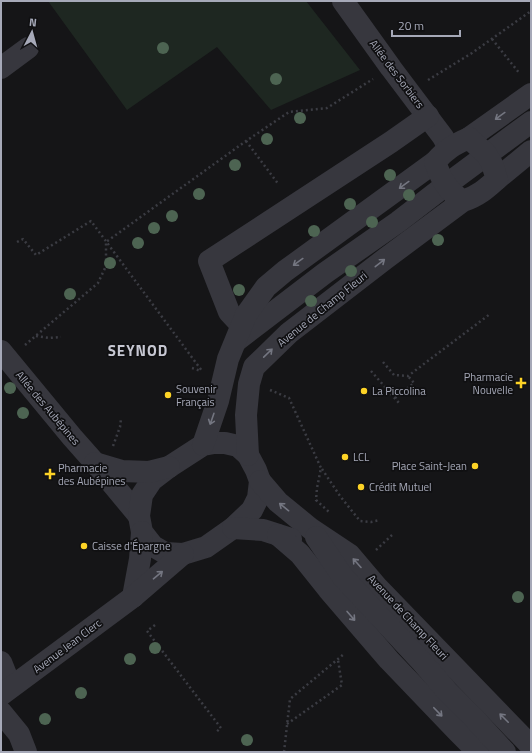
<svg xmlns="http://www.w3.org/2000/svg" width="532" height="753" font-family="'Titillium Web',sans-serif">
<style>
.green{fill:#1e2721}
.lines{fill:none;stroke-linecap:round;stroke-linejoin:round}
.path{stroke:#3b3c43;stroke-width:2.5;stroke-dasharray:2 3;stroke-linecap:butt}
.minor{stroke:#37373e;stroke-width:22}
.tree{fill:#4d6452}
.oneway{stroke:#747681}
.poi-dot{fill:#fdd326;stroke:#101012;stroke-width:1.5}
.labels{text-anchor:middle;stroke-width:3.5;stroke-linejoin:round;paint-order:stroke}
.street-label{font-size:11px;fill:#a6a9b8;stroke:#101012}
.poi-label{font-size:11px;fill:#a6a9b8;stroke:#101012;text-anchor:start}
.district-label{font-size:15px;font-weight:bold;letter-spacing:1px;fill:#c7c8d3;stroke:#101012}
</style>
<rect width="100%" height="100%" fill="#151517"/>
<!-- green -->
<polygon class="green" points="48,1 306,1 360,70 271,110 217,47 127,110"/>
<g class="lines">
<!-- path -->
<g class="path">
<polyline points="492,39 520,74"/>
<polyline points="428,80 472,53 531,11"/>
<polyline points="246,141 279,185"/>
<polyline points="17,242 23,239 36,255 91,221 202,371"/>
<polyline points="36,336 49,338 61,337"/>
<polyline points="25,345 98,283 106,266 106,242 246,141 289,112 327,108 373,79"/>
<polyline points="383,362 394,375 408,376 490,314"/>
<polyline points="192,368 201,371"/>
<polyline points="371,371 399,403"/>
<polyline points="270,390 289,398 321,468 317,488 316,500 329,512"/>
<polyline points="395,398 414,383 408,376"/>
<polyline points="113,446 120,427 121,419"/>
<polyline points="322,469 340,496 360,521 371,522 380,520"/>
<polyline points="376,550 392,535"/>
<polyline points="155,625 147,631 221,728 216,732"/>
<polyline points="287,724 342,685 338,660"/>
<polyline points="284,752 290,699 344,654"/>
</g>
<!-- minor -->
<g class="minor">
<polyline points="343,1 391,68 443,137 449,148"/>
<polyline points="1,68 28,48"/>
<polyline points="469,138 531,94"/>
<polyline points="497,179 531,151"/>
<polyline points="242,326 229,312 209,261 391,142 428,116"/>
<polyline points="236,341 325,273 398,222 446,185 531,122"/>
<polyline points="1,351 72,437 95,463 139,516"/>
<polygon points="214,443 225,443 238,446 248,455 256,470 260,481 258,498 252,510 233,528 206,547 183,554 165,553 153,546 142,532 139,516 142,495 152,480 169,467 203,445"/>
<polyline points="203,445 218,401 228,359 246,315 266,287 285,271 435,162"/>
<path d="M 248,455 L 246,415 L 249,384 L 254,367 L 289,333 L 385,259 L 463,201 C 478,196 486,189 497,179 L 492,164 L 487,155 L 469,138 C 455,144 445,150 435,162 C 442,181 447,190 463,201"/>
<polyline points="95,463 122,471 149,472 169,467"/>
<polyline points="260,481 278,502 311,529 350,555 378,588 531,746"/>
<polyline points="233,528 263,530 291,539"/>
<polyline points="278,535 300,554 328,589 389,660 457,731 478,752"/>
<polyline points="316,537 343,577 422,662 447,691 472,716 505,752"/>
<polyline points="133,597 140,559 142,532"/>
<polyline points="1,662 11,687"/>
<polyline points="1,695 133,597 183,554"/>
<polyline points="1,712 19,734 26,752"/>
</g>
</g>
<!-- trees -->
<g class="tree">
<circle cx="163" cy="48" r="6"/>
<circle cx="276" cy="79" r="6"/>
<circle cx="300" cy="118" r="6"/>
<circle cx="267" cy="139" r="6"/>
<circle cx="235" cy="165" r="6"/>
<circle cx="390" cy="175" r="6"/>
<circle cx="199" cy="194" r="6"/>
<circle cx="409" cy="195" r="6"/>
<circle cx="350" cy="204" r="6"/>
<circle cx="172" cy="216" r="6"/>
<circle cx="372" cy="222" r="6"/>
<circle cx="154" cy="228" r="6"/>
<circle cx="314" cy="231" r="6"/>
<circle cx="438" cy="240" r="6"/>
<circle cx="138" cy="243" r="6"/>
<circle cx="110" cy="263" r="6"/>
<circle cx="351" cy="271" r="6"/>
<circle cx="239" cy="290" r="6"/>
<circle cx="70" cy="294" r="6"/>
<circle cx="311" cy="301" r="6"/>
<circle cx="10" cy="388" r="6"/>
<circle cx="23" cy="413" r="6"/>
<circle cx="518" cy="597" r="6"/>
<circle cx="155" cy="648" r="6"/>
<circle cx="130" cy="659" r="6"/>
<circle cx="81" cy="693" r="6"/>
<circle cx="45" cy="719" r="6"/>
<circle cx="247" cy="740" r="6"/>
</g>
<!-- one-way arrows -->
<defs><path id="oneway-shaft" d="M-6 0H5M1.5-3L5.5 0L1.5 3" fill="none" stroke-width="1.6" stroke-linecap="round" stroke-linejoin="round"/></defs>
<g class="oneway">
<use href="#oneway-shaft" transform="translate(500 116) rotate(144)"/>
<use href="#oneway-shaft" transform="translate(404 185) rotate(144)"/>
<use href="#oneway-shaft" transform="translate(298 262) rotate(144)"/>
<use href="#oneway-shaft" transform="translate(380 263) rotate(-38)"/>
<use href="#oneway-shaft" transform="translate(268 353) rotate(-44)"/>
<use href="#oneway-shaft" transform="translate(212 419) rotate(109)"/>
<use href="#oneway-shaft" transform="translate(284 507) rotate(-141)"/>
<use href="#oneway-shaft" transform="translate(357 563) rotate(-132)"/>
<use href="#oneway-shaft" transform="translate(158 575) rotate(-40)"/>
<use href="#oneway-shaft" transform="translate(351 616) rotate(49)"/>
<use href="#oneway-shaft" transform="translate(438 712) rotate(46)"/>
<use href="#oneway-shaft" transform="translate(504 718) rotate(-135)"/>
</g>
<!-- markers -->
<g class="poi-dot">
<path d="M519 377h4v4h4v4h-4v4h-4v-4h-4v-4h4z"/>
<circle cx="364" cy="391" r="4"/>
<circle cx="168" cy="395" r="4"/>
<circle cx="345" cy="457" r="4"/>
<circle cx="475" cy="466" r="4"/>
<path d="M48 468h4v4h4v4h-4v4h-4v-4h-4v-4h4z"/>
<circle cx="361" cy="487" r="4"/>
<circle cx="84" cy="546" r="4"/>
</g>
<g class="labels">
<!-- street labels -->
<g class="street-label">
<text transform="translate(397 74) rotate(53)" y="4">Allée des Sorbiers</text>
<text transform="translate(322 309) rotate(-39)" y="4">Avenue de Champ Fleuri</text>
<text transform="translate(48 408) rotate(50)" y="4">Allée des Aubépines</text>
<text transform="translate(408 617) rotate(47)" y="4">Avenue de Champ Fleuri</text>
<text transform="translate(67 646) rotate(-37)" y="4">Avenue Jean Clerc</text>
</g>
<!-- poi labels -->
<g class="poi-label">
<text x="513" y="381" text-anchor="end">Pharmacie<tspan x="513" dy="13">Nouvelle</tspan></text>
<text x="176" y="393">Souvenir<tspan x="176" dy="13">Français</tspan></text>
<text x="372" y="395">La Piccolina</text>
<text x="353" y="461">LCL</text>
<text x="467" y="470" text-anchor="end">Place Saint-Jean</text>
<text x="58" y="472">Pharmacie<tspan x="58" dy="13">des Aubépines</tspan></text>
<text x="369" y="491">Crédit Mutuel</text>
<text x="92" y="550">Caisse d'Épargne</text>
</g>
<!-- district labels -->
<g class="district-label">
<text x="138" y="356">SEYNOD</text>
</g>
</g>
<!-- border -->
<rect width="532" height="753" fill="none" stroke="#a6a9b8" stroke-width="4"/>
<!-- north arrow -->
<g transform="translate(32 32) rotate(6)" stroke="#101012" stroke-width="3" paint-order="stroke">
<path d="M0-3L7 15L0 10L-7 15Z" fill="#a6a9b8"/>
<text y="-6" font-size="11" font-weight="bold" text-anchor="middle" fill="#a6a9b8">N</text>
</g>
<!-- scale -->
<path d="M392 30v6h68v-6" fill="none" stroke="#a6a9b8" stroke-width="2"/>
<text x="398" y="30" font-size="12" fill="#a6a9b8" stroke="#101012" stroke-width="3" paint-order="stroke">20 m</text>
</svg>
